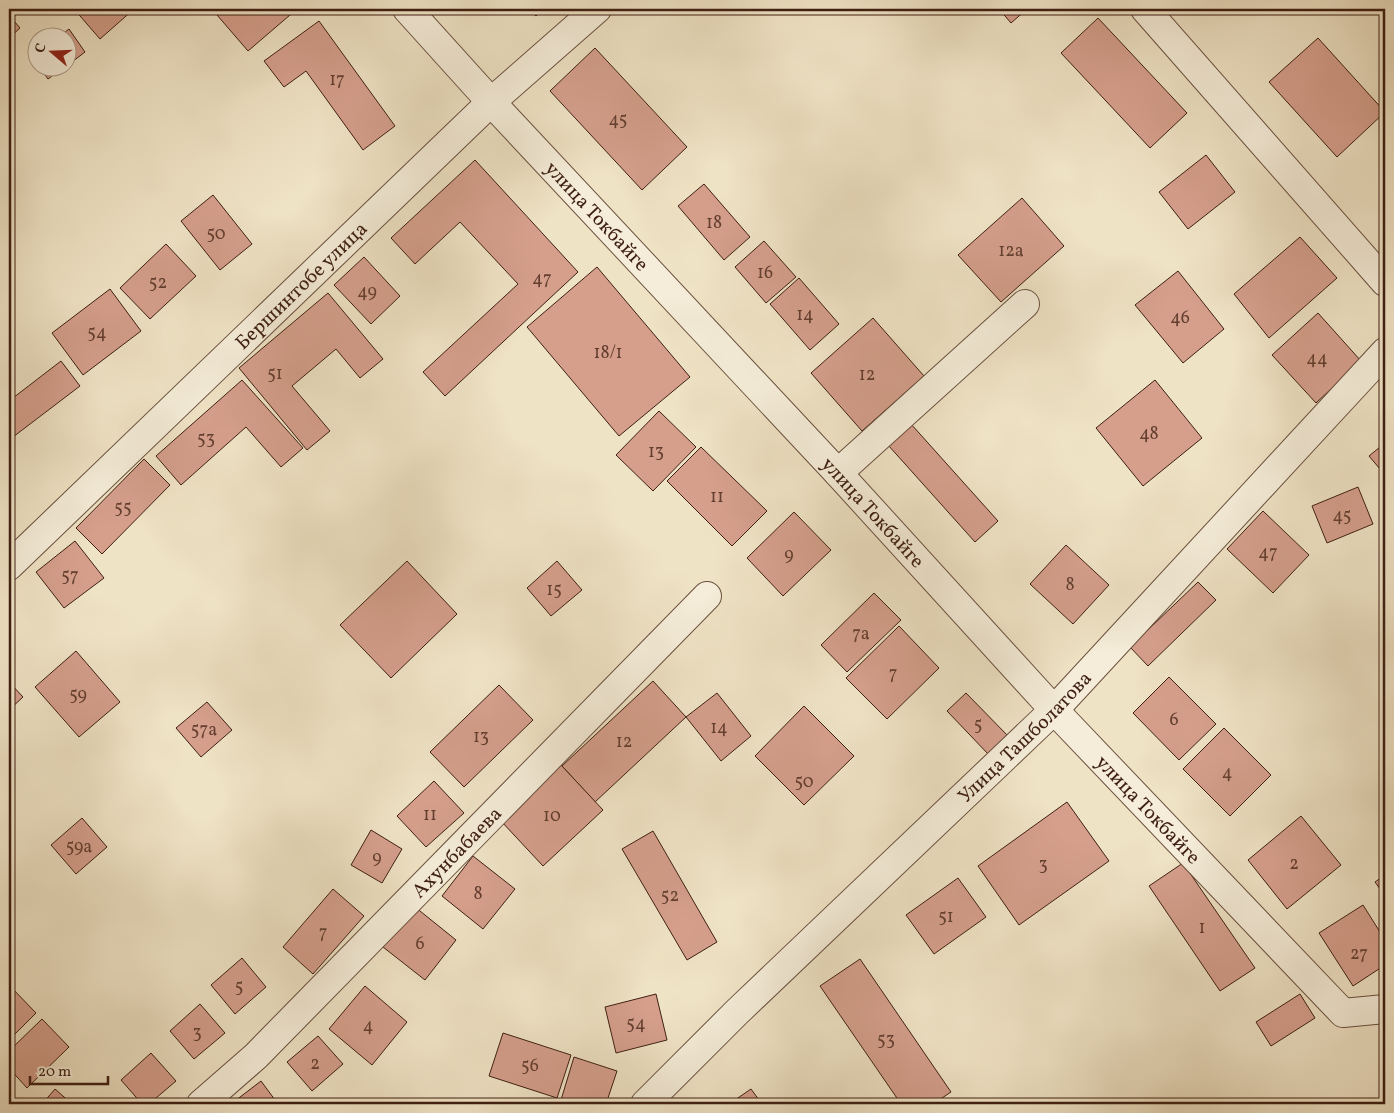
<svg xmlns="http://www.w3.org/2000/svg" width="1394" height="1113" font-family="Vollkorn,serif">
<style>
.building{fill:#d59f8c;stroke:#3e1f12}
.lines{fill:none;stroke-linecap:round;stroke-linejoin:round}
.minor-casing{stroke:#6a503f;stroke-width:30}
.minor{stroke:#f5edd9;stroke-width:28}
.labels{text-anchor:middle;stroke-width:4;stroke-linejoin:round;paint-order:stroke}
.number-label{font-size:18px;fill:#643f30}
.street-label{font-size:20px;fill:#3e1f12;stroke:#f5edd9}
</style>
<rect width="100%" height="100%" fill="#efe3c5"/>
<filter id="stains"><feTurbulence type="fractalNoise" baseFrequency=".004" numOctaves="4"/><feColorMatrix values="0 0 0 0 .2 0 0 0 0 .09 0 0 0 0 .02 0 0 0 .5 -.17"/></filter>
<radialGradient id="worn" r=".72"><stop offset=".6" stop-color="#630" stop-opacity="0"/><stop offset="1" stop-color="#630" stop-opacity=".3"/></radialGradient>
<!-- building -->
<g class="building">
<polygon points="74,9 134,9 100,39"/>
<polygon points="225,9 297,9 248,51 217,15"/>
<polygon points="528,9 543,9 536,16"/>
<polygon points="999,9 1027,9 1011,23"/>
<polygon points="9,15 20,28 9,38"/>
<polygon points="1098,18 1187,113 1150,148 1061,53"/>
<polygon points="319,21 395,126 363,150 306,71 284,87 264,61"/>
<polygon points="69,29 85,52 68,65 68,38 57,38"/>
<polygon points="1318,38 1385,112 1337,157 1269,82"/>
<polygon points="595,48 687,147 642,190 550,91"/>
<polygon points="38,52 38,64 32,56"/>
<polygon points="40,68 63,68 48,79"/>
<polygon points="1206,155 1235,192 1188,229 1159,192"/>
<polygon points="475,160 578,272 445,396 423,372 518,284 460,222 415,264 391,238"/>
<polygon points="704,184 750,237 724,260 678,206"/>
<polygon points="213,195 252,244 220,270 181,221"/>
<polygon points="1022,198 1064,246 1001,302 958,255"/>
<polygon points="1300,237 1337,278 1269,338 1234,294"/>
<polygon points="764,241 796,277 766,303 735,267"/>
<polygon points="166,244 196,276 150,319 120,288"/>
<polygon points="364,257 400,296 371,324 334,285"/>
<polygon points="597,267 690,377 619,436 527,327"/>
<polygon points="1178,271 1224,329 1183,363 1135,305"/>
<polygon points="799,278 839,324 810,350 770,304"/>
<polygon points="110,289 141,331 83,375 52,333"/>
<polygon points="328,293 383,359 360,378 336,349 292,386 330,431 307,450 239,368"/>
<polygon points="1318,313 1361,361 1316,403 1272,355"/>
<polygon points="873,318 924,376 862,431 811,373"/>
<polygon points="61,361 80,386 13,437 9,431 9,401"/>
<polygon points="242,380 303,448 281,467 246,427 181,485 156,456"/>
<polygon points="1155,380 1202,438 1143,486 1096,428"/>
<polygon points="659,411 696,447 653,491 616,455"/>
<polygon points="911,424 998,521 975,542 888,445"/>
<polygon points="1385,443 1385,475 1369,456"/>
<polygon points="701,447 767,511 732,546 667,481"/>
<polygon points="144,459 170,485 102,554 76,528"/>
<polygon points="1358,487 1373,524 1327,543 1312,506"/>
<polygon points="1263,511 1309,555 1273,593 1227,549"/>
<polygon points="794,512 831,550 783,596 747,558"/>
<polygon points="75,541 104,578 64,608 36,572"/>
<polygon points="1066,545 1109,585 1073,624 1030,584"/>
<polygon points="407,561 457,614 391,678 340,625"/>
<polygon points="557,561 582,590 551,616 527,588"/>
<polygon points="1198,582 1216,600 1148,666 1130,647"/>
<polygon points="874,593 901,620 847,672 821,645"/>
<polygon points="899,626 939,668 887,719 846,678"/>
<polygon points="76,651 120,702 79,737 35,687"/>
<polygon points="1169,677 1216,724 1179,760 1133,713"/>
<polygon points="653,681 686,717 595,802 562,766"/>
<polygon points="9,682 23,697 9,710"/>
<polygon points="499,685 533,720 464,787 430,752"/>
<polygon points="717,693 751,736 721,761 686,717"/>
<polygon points="966,693 1009,737 990,756 947,711"/>
<polygon points="207,702 232,730 201,757 176,728"/>
<polygon points="804,706 854,756 804,805 755,756"/>
<polygon points="1224,728 1271,775 1230,816 1183,769"/>
<polygon points="561,765 603,810 543,866 501,821"/>
<polygon points="434,781 464,813 426,847 397,816"/>
<polygon points="1067,802 1109,861 1019,925 978,866"/>
<polygon points="1301,816 1341,865 1287,909 1248,860"/>
<polygon points="82,818 107,847 76,874 51,845"/>
<polygon points="371,830 402,849 382,883 351,865"/>
<polygon points="653,831 717,942 687,960 622,849"/>
<polygon points="473,856 515,889 483,929 442,896"/>
<polygon points="1183,863 1255,968 1220,991 1149,886"/>
<polygon points="1385,875 1385,896 1375,882"/>
<polygon points="958,878 986,917 934,954 906,915"/>
<polygon points="333,889 364,916 313,974 283,947"/>
<polygon points="1363,905 1385,940 1385,965 1353,986 1319,933"/>
<polygon points="415,907 456,940 425,980 383,947"/>
<polygon points="242,958 266,987 235,1014 211,985"/>
<polygon points="860,959 951,1092 933,1104 901,1104 820,986"/>
<polygon points="9,985 36,1013 9,1040"/>
<polygon points="365,986 407,1022 372,1065 329,1029"/>
<polygon points="656,994 667,1040 616,1053 605,1007"/>
<polygon points="1300,994 1315,1018 1271,1046 1256,1022"/>
<polygon points="200,1004 225,1033 194,1059 170,1031"/>
<polygon points="42,1019 69,1047 27,1088 9,1068 9,1051"/>
<polygon points="503,1033 571,1055 557,1098 489,1076"/>
<polygon points="318,1036 343,1064 312,1091 287,1062"/>
<polygon points="151,1053 176,1081 149,1104 142,1104 121,1080"/>
<polygon points="574,1057 617,1071 606,1104 575,1104 561,1100"/>
<polygon points="261,1081 278,1104 231,1104"/>
<polygon points="55,1089 72,1104 42,1104"/>
<polygon points="751,1089 762,1104 729,1104"/>
</g>
<g class="lines">
<defs>
<g id="minor">
<path id="s1" d="M 407,9 L 491,102 L 838,473 L 1054,710 L 1343,1013 L 1385,1009"/>
<polyline points="1145,9 1385,282"/>
<polyline points="838,473 1025,304"/>
<path id="s2" d="M 9,566 L 491,102 L 597,9"/>
<path id="s3" d="M 201,1104 L 256,1056 L 707,596"/>
<path id="s4" d="M 645,1104 L 737,1012 L 1054,710 L 1385,352"/>
</g>
</defs>
<!-- minor casing -->
<use href="#minor" class="minor-casing"/>
<!-- minor -->
<use href="#minor" class="minor"/>
</g>
<g class="labels">
<!-- number labels -->
<g class="number-label">
<text x="337" y="85">17</text>
<text x="618" y="125">45</text>
<text x="714" y="228">18</text>
<text x="216" y="239">50</text>
<text x="1011" y="256">12а</text>
<text x="765" y="278">16</text>
<text x="542" y="284">47</text>
<text x="158" y="288">52</text>
<text x="367" y="297">49</text>
<text x="805" y="320">14</text>
<text x="1180" y="323">46</text>
<text x="97" y="338">54</text>
<text x="608" y="358">18/1</text>
<text x="1317" y="364">44</text>
<text x="275" y="379">51</text>
<text x="867" y="380">12</text>
<text x="1149" y="439">48</text>
<text x="206" y="444">53</text>
<text x="656" y="457">13</text>
<text x="717" y="502">11</text>
<text x="123" y="513">55</text>
<text x="1342" y="521">45</text>
<text x="1268" y="558">47</text>
<text x="789" y="560">9</text>
<text x="70" y="581">57</text>
<text x="1070" y="590">8</text>
<text x="554" y="595">15</text>
<text x="861" y="639">7а</text>
<text x="893" y="679">7</text>
<text x="78" y="700">59</text>
<text x="1174" y="725">6</text>
<text x="978" y="730">5</text>
<text x="719" y="733">14</text>
<text x="204" y="735">57а</text>
<text x="481" y="742">13</text>
<text x="624" y="747">12</text>
<text x="1227" y="778">4</text>
<text x="804" y="787">50</text>
<text x="430" y="820">11</text>
<text x="552" y="821">10</text>
<text x="79" y="852">59а</text>
<text x="377" y="863">9</text>
<text x="1294" y="869">2</text>
<text x="1043" y="870">3</text>
<text x="478" y="899">8</text>
<text x="670" y="901">52</text>
<text x="946" y="922">51</text>
<text x="1202" y="933">1</text>
<text x="323" y="938">7</text>
<text x="420" y="949">6</text>
<text x="1359" y="959">27</text>
<text x="239" y="992">5</text>
<text x="636" y="1029">54</text>
<text x="368" y="1031">4</text>
<text x="197" y="1038">3</text>
<text x="886" y="1045">53</text>
<text x="315" y="1069">2</text>
<text x="530" y="1071">56</text>
</g>
<!-- street labels -->
<g class="street-label">
<text dy="7" stroke="none"><textPath href="#s1" startOffset="281">улица Токбайге</textPath></text>
<text dy="7" stroke="none"><textPath href="#s2" startOffset="405">Бершинтобе улица</textPath></text>
<text dy="7" stroke="none"><textPath href="#s1" startOffset="686">улица Токбайге</textPath></text>
<text dy="7" stroke="none"><textPath href="#s4" startOffset="528">Улица Ташболатова</textPath></text>
<text dy="7" stroke="none"><textPath href="#s1" startOffset="1091">улица Токбайге</textPath></text>
<text dy="7" stroke="none"><textPath href="#s3" startOffset="359">Ахунбабаева</textPath></text>
</g>
</g>
<!-- margin -->
<rect width="1394" height="1113" fill="none" stroke="#efe3c5" stroke-width="30"/>
<rect x="10" y="10" width="1374" height="1093" fill="none" stroke="#3e1f12" stroke-width="2.5"/>
<rect x="15" y="15" width="1364" height="1083" fill="none" stroke="#3e1f12"/>
<!-- north arrow -->
<g transform="translate(52 52) rotate(289)"><circle r="24" fill="#f5edd9" stroke="#ac9b89"/>
<path d="M0-4L9 19L0 12L-9 19Z" fill="#8f2418"/>
<text y="-8" font-size="14" font-weight="bold" text-anchor="middle" fill="#3e1f12">С</text>
</g>
<!-- scale -->
<path d="M30 1076v8h78v-8" fill="none" stroke="#3e1f12" stroke-width="2.5"/>
<text x="38" y="1076" font-size="15" fill="#3e1f12" stroke="#f5edd9" stroke-width="4" paint-order="stroke">20 m</text>
<rect width="100%" height="100%" filter="url(#stains)"/>
<rect width="100%" height="100%" fill="url(#worn)"/>
</svg>
